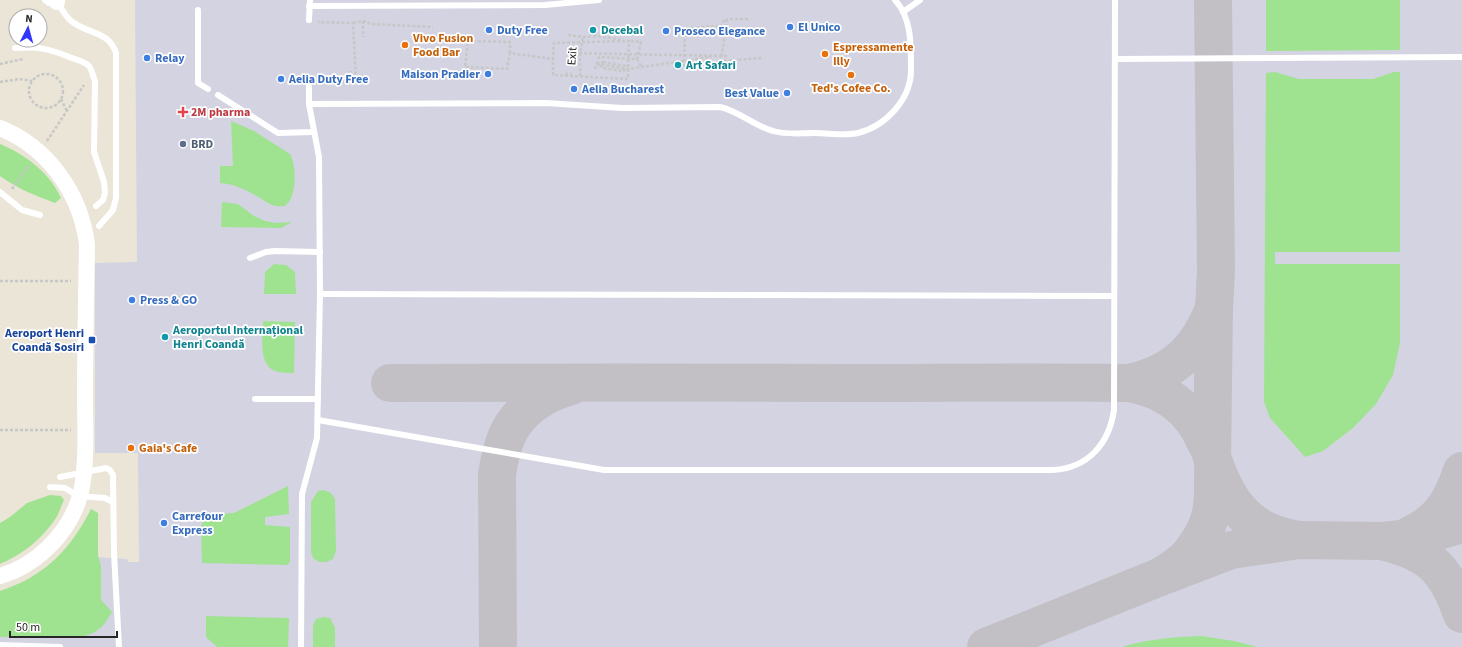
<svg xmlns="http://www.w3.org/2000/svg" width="1462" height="647" font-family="'Source Sans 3',sans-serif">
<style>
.airport{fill:#d3d3e2}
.green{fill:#9fe391}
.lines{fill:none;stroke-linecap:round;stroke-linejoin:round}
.taxiway{stroke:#c2c0c4;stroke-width:38}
.path{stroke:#c7c7c7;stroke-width:2.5;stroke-dasharray:3 2;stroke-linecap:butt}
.service{stroke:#fff;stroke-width:6}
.tertiary{stroke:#fff;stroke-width:16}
.shop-dot{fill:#3f7fe0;stroke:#fff;stroke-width:1.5}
.culture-dot{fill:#0f9aa8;stroke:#fff;stroke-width:1.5}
.food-dot{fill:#e8710a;stroke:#fff;stroke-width:1.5}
.health-dot{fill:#e0444e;stroke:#fff;stroke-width:1.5}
.service-dot{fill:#5c6f8a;stroke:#fff;stroke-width:1.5}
.transit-dot{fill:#1a4fb4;stroke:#fff;stroke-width:1.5}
.labels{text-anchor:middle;stroke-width:3.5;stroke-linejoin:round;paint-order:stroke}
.shop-label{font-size:12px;font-weight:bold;fill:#366cbe;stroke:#fff;text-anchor:start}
.culture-label{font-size:12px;font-weight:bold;fill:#0d838f;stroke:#fff;text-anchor:start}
.food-label{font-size:12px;font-weight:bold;fill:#c56008;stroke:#fff;text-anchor:start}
.street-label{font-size:12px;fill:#272727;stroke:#fff}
.health-label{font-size:12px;font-weight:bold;fill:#be3a42;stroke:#fff;text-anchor:start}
.service-label{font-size:12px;font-weight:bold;fill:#4e5e75;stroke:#fff;text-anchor:start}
.transit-label{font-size:12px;font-weight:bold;fill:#164399;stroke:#fff;text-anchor:end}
</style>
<rect width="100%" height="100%" fill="#eae5d7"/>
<!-- airport -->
<polygon class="airport" points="135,0 1462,0 1462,647 0,647 0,609 95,557 127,559 128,562 139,562 138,453 95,453 95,263 137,262"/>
<!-- green -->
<g class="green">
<polygon points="1266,0 1400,0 1400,50 1266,51"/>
<polygon points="1275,72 1299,79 1373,79 1394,72 1400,72 1400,252 1275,252 1275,264 1400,264 1400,343 1393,375 1376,404 1353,428 1323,451 1305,457 1270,418 1264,402 1266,73"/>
<path d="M 231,121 L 254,131 L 290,154 C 296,165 296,187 291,198 C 290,201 287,204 285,206 C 270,208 265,200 253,194 C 243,188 232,184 220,183 L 220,166 L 233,166 Z"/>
<path d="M 0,144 C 25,154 50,173 61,198 L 55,203 C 34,195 18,189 0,176 Z"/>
<polygon points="222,202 238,204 254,216 265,221 276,223 292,222 281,228 221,227"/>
<polygon points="274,264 286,265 295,272 296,294 264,294 265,272"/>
<path d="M 263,321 L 295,322 L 294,373 C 289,373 283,373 278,372 C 257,367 263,336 263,321 Z"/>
<polygon points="288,486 289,514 265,517 265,525 290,527 290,562 287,565 202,563 201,527 203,521 209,515 216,514 234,513"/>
<polygon points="324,490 331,493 335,499 336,551 333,559 326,562 319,562 313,558 311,552 311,502 318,491"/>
<path d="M 50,495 L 61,496 L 64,500 C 61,506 59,513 56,518 C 43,538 22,555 0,564 L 0,523 L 10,517 L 27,503 Z"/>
<path d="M 91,509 L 98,513 L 98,555 L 101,566 L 101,600 L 112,612 C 104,625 100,632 84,636 L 0,637 L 0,591 C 45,576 70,550 91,509 Z"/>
<polygon points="206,616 289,618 288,647 217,647 206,637"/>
<polygon points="323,617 330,618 335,627 335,647 313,647 313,626 316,619"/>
<path d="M 1201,636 L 1234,641 L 1258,647 L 1122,647 C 1148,639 1174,637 1201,636 Z"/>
</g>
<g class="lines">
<!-- taxiway -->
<g class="taxiway">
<path d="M 1213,0 L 1216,271 L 1214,308 L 1212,457 C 1224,493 1240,523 1278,535 C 1285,537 1292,539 1299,540"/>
<path d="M 390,383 C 545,382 699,383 854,383 C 946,383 1037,382 1129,383 C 1164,389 1191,408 1205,441 C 1208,446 1211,452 1212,458 C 1214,465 1213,474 1213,482 C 1214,510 1210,527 1193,550 C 1185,562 1171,570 1160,577"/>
<path d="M 1129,383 C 1173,374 1198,350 1214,308"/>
<path d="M 1412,534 C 1441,521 1452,500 1462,471"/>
<path d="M 1381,541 C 1429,552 1446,568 1462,614"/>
<path d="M 498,647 L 497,474 C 499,462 501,450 506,438 C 517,411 544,393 571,386"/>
<polyline points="986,647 1160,577 1231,550 1299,540 1380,541 1394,540 1428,534 1462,524"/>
</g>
<!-- path -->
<g class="path">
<polyline points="748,19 732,19 727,20 721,61 763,58"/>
<polyline points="363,21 363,37"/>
<polyline points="353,23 363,21 372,24 433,27"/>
<polyline points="568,35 583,37 598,36"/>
<polyline points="594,36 595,28"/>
<polyline points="598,36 623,40"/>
<polyline points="723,37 721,26 724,21 728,20"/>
<polyline points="510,53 510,42 468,41 465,67 507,69 510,53 553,59 554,43 629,41 628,79 553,75 553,59"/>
<polyline points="569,53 728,56"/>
<polyline points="637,59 642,68"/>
<polygon points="603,62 625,66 624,71 603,68 600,65"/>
<polyline points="0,64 23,59"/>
<polyline points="597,64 599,57 637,59 641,42 630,41"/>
<polyline points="684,67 685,28 721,26"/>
<polyline points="595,69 597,64 628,69 711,57"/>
<circle cx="46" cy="91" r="17"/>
<polyline points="565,74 572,74"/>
<polyline points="580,76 580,54 583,37"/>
<polyline points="317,81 350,82 356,80 353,23 318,22"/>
<polyline points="0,82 19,79 32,81"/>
<polyline points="350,82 350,71"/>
<polyline points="61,99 67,111"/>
<polyline points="47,141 84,85"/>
<polyline points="12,189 30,164"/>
<polyline points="0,281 71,281"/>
<polyline points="0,430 71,430"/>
</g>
<!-- service -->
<g class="service">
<path d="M 45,0 L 49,3 L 57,2 C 61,8 65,15 70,20 C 85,34 109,30 116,53 L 116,198 L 113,210 L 99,226"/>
<polyline points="309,6 545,5 599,0"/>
<polyline points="198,10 198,83 208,89"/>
<polyline points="903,12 920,0"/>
<polyline points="309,20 310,0"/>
<path d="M 15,48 C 40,46 49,49 72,58 C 77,60 85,62 89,66 C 92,70 93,76 95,81 L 94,152 L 104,182 L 105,193 L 103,200 L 96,206"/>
<polyline points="1115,59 1462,57"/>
<polyline points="218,95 278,133 314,132"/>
<path d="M 309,104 L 546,103 L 622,108 L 720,107 C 739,111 754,126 773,131 C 786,135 801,133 815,133 C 828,133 846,136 858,133 C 886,126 911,99 911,70 C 911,46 912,18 895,0"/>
<polyline points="0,192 22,210 40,215"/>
<polyline points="250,258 266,252 275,251 320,252"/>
<polyline points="320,294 1114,296"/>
<polyline points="255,399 318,399"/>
<path d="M 318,420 L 604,470 L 1053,470 C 1088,468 1109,444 1114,410 L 1115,0"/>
<polyline points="60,477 106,468 110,470 113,475 114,553 119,647"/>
<polyline points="50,487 65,488 78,496 105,498 113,502"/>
<polyline points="0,645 60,647"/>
<polyline points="301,647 302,494 317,438 320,294 319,157 309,104 309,86"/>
</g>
<!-- tertiary -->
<g class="tertiary">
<polyline points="57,0 57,2"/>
<path d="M 0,128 C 48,147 81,194 87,245 C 86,297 85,348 85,399 C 85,428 88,475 78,502 C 66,536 35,566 0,576"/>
</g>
</g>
<!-- markers -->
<g class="shop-dot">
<circle cx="790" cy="27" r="4"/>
<circle cx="489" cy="30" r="4"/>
<circle cx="666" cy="31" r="4"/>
<circle cx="147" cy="58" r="4"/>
<circle cx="488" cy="74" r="4"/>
<circle cx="281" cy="79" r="4"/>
<circle cx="574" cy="89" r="4"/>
<circle cx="787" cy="93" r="4"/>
<circle cx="132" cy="300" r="4"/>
<circle cx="164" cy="523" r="4"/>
</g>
<g class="culture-dot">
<circle cx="593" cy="30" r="4"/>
<circle cx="678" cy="65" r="4"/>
<circle cx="165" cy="337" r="4"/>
</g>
<g class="food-dot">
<circle cx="405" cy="45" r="4"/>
<circle cx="825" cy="54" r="4"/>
<circle cx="851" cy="75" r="4"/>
<circle cx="131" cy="448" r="4"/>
</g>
<path class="health-dot" d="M181 106h4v4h4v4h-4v4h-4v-4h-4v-4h4z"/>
<circle class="service-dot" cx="183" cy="144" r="4"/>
<rect class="transit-dot" x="88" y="336" width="8" height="8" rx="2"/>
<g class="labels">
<!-- shop labels -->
<g class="shop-label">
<text x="798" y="31">El Unico</text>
<text x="497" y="34">Duty Free</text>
<text x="674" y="35">Proseco Elegance</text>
<text x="155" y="62">Relay</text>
<text x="480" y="78" text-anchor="end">Maison Pradier</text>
<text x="289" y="83">Aelia Duty Free</text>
<text x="582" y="93">Aelia Bucharest</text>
<text x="779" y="97" text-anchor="end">Best Value</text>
<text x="140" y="304">Press &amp; GO</text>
<text x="172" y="520">Carrefour<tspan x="172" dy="14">Express</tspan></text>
</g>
<!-- culture labels -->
<g class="culture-label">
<text x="601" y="34">Decebal</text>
<text x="686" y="69">Art Safari</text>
<text x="173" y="334">Aeroportul Internațional<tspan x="173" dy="14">Henri Coandă</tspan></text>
</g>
<!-- food labels -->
<g class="food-label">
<text x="413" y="42">Vivo Fusion<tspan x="413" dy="14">Food Bar</tspan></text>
<text x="833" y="51">Espressamente<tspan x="833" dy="14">Illy</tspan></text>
<text x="851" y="92" text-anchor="middle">Ted's Cofee Co.</text>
<text x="139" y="452">Gaia's Cafe</text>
</g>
<!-- street labels -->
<g class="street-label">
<text transform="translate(572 56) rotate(-86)" y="4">Exit</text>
</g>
<!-- health labels -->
<g class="health-label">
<text x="191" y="116">2M pharma</text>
</g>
<!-- service labels -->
<g class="service-label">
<text x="191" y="148">BRD</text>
</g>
<!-- transit labels -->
<g class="transit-label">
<text x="84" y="337">Aeroport Henri<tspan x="84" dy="14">Coandă Sosiri</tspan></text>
</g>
</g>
<!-- north arrow -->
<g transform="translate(28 28) rotate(6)"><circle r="19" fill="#ffffff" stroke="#a9a9a9"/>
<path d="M0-3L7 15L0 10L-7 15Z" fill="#3135fd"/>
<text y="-6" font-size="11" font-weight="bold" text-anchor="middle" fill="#272727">N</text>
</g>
<!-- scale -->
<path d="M10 631v6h107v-6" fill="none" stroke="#272727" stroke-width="2"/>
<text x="16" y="631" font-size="12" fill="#272727" stroke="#ffffff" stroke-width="3" paint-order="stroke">50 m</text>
</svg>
